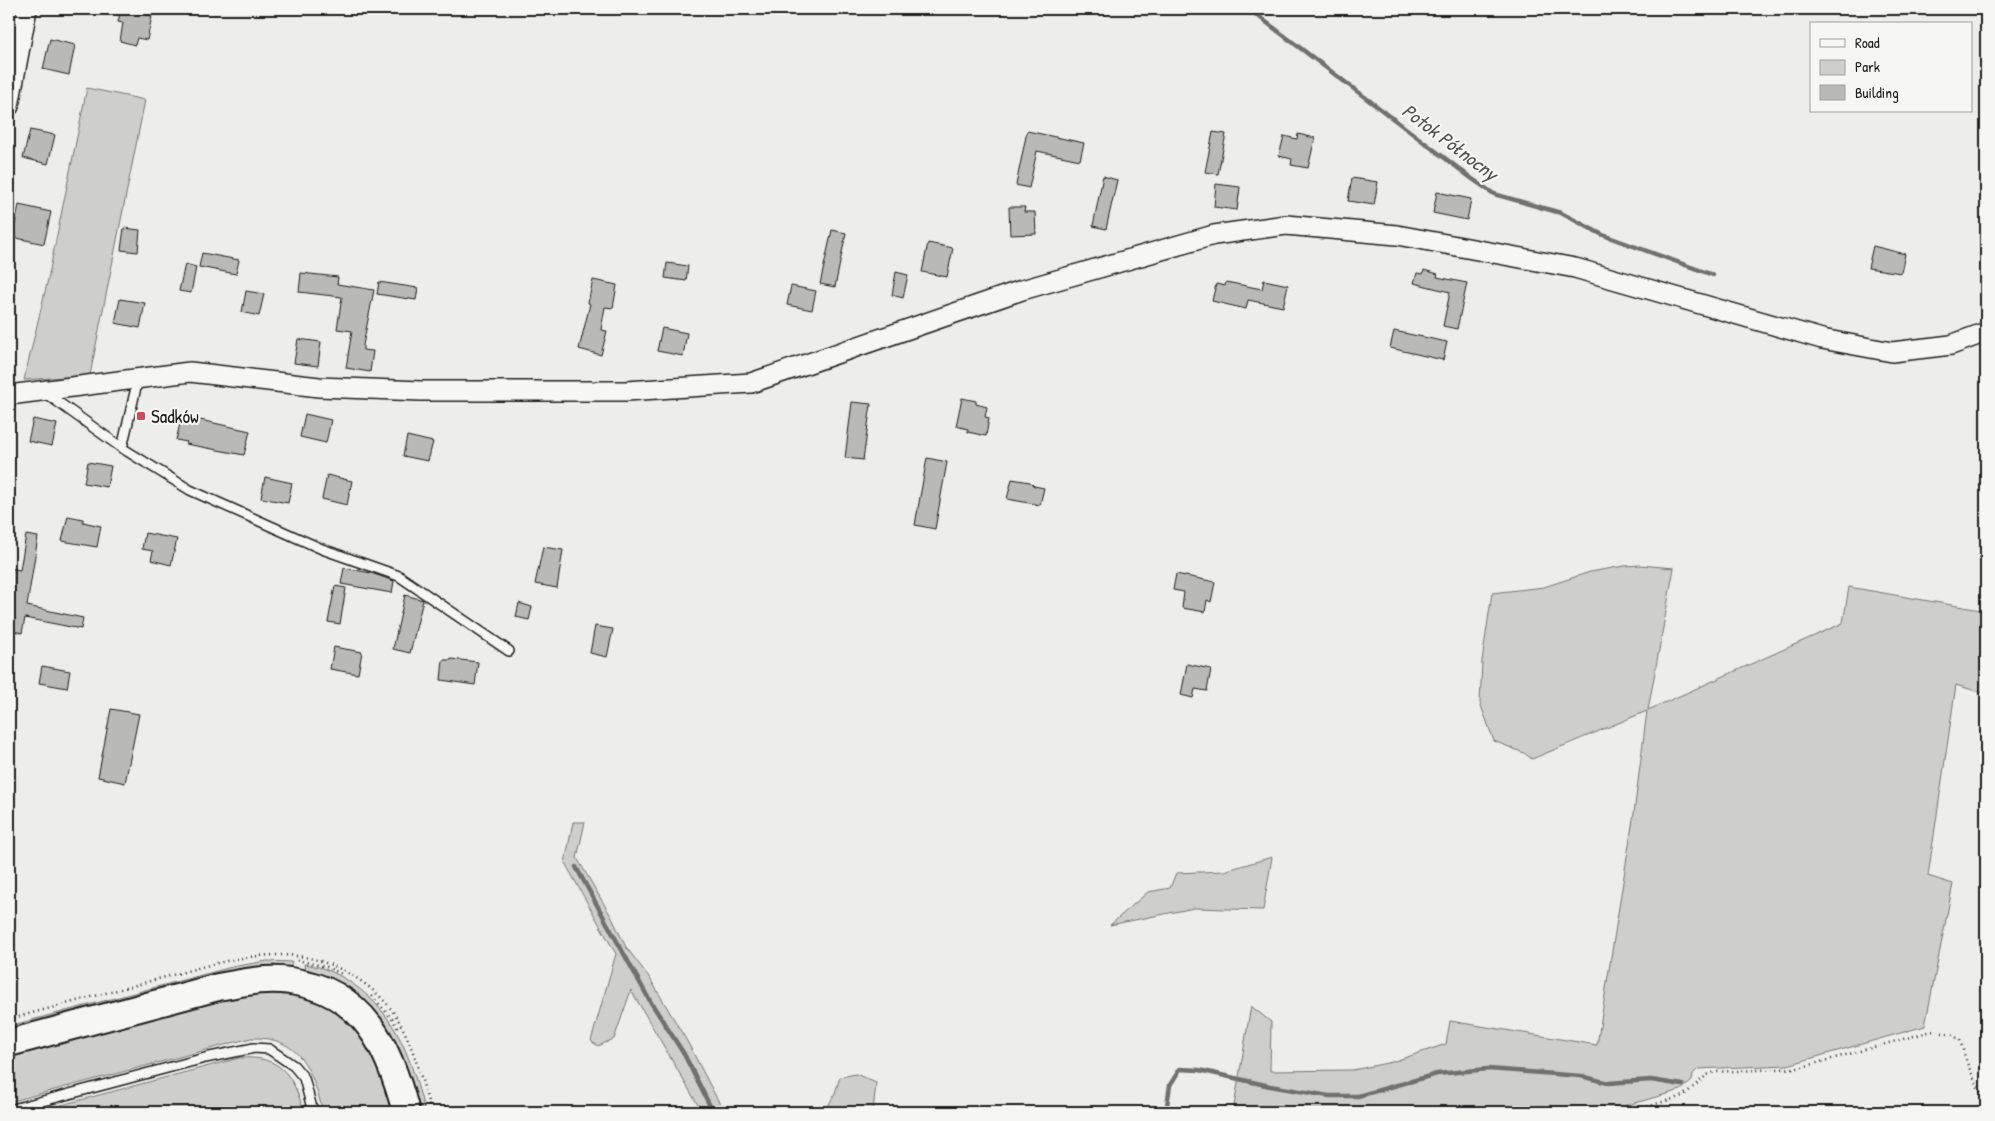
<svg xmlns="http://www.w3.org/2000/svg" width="1995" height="1121" font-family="'Patrick Hand',sans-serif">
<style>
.green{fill:#cececb;stroke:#757574}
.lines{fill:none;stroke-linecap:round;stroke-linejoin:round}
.stream{stroke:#6f6f6d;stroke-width:4.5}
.building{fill:#b9b9b6;stroke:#1c1c1c}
.lane-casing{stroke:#1c1c1c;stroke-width:12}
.street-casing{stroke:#1c1c1c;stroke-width:22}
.secondary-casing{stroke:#1c1c1c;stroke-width:30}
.path{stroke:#1c1c1c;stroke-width:2.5;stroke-dasharray:1 4;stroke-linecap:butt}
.lane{stroke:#f6f6f2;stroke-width:9}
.street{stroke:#f6f6f2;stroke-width:19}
.secondary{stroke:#f6f6f2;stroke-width:26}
.poi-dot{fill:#d1495b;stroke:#f6f6f2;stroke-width:2}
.labels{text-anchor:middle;stroke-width:4.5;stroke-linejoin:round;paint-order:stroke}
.poi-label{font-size:19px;fill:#1c1c1c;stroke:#f6f6f2;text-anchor:start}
.water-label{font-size:20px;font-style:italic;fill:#535352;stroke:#f6f6f2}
</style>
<rect width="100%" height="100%" fill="#edede9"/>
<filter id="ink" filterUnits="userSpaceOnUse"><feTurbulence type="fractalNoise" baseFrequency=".02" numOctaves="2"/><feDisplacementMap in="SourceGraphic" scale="10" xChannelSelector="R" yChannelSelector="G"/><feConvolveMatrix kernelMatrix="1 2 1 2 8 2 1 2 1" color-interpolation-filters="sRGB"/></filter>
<g filter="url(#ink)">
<!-- green -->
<g class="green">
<polygon points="87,88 145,100 90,375 24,380 48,279"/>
<polygon points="1640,565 1674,568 1648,710 1843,623 1849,587 1986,611 1986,694 1956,685 1928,876 1953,884 1925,1026 1788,1065 1698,1069 1693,1074 1692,1081 1681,1090 1603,1112 1233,1112 1251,1006 1271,1022 1270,1071 1353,1070 1392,1062 1446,1044 1450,1021 1597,1045 1634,813 1647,711 1532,759 1524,753 1494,741 1480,703 1482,661 1492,593 1544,587 1590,572 1624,566"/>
<polygon points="573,822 585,822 577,858 611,916 626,947 649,977 688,1043 724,1112 702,1112 631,990 614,1039 598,1046 591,1041 616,954 565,863"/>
<polygon points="1272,857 1263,910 1194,908 1110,925 1148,892 1170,888 1176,873 1224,871"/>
<polygon points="267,961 292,962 290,968 9,1034 9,1026 232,967"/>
<path d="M 304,964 C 322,966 339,974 353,984 C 399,1017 411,1060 425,1112 L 416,1112 L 398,1055 L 305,973 Z"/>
<path d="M 271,989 L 325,1001 L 362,1032 L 397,1112 L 323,1112 C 312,1071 301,1036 251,1038 L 9,1102 L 9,1052 L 208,999 Z"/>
<path d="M 239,1058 C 282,1055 293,1076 304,1112 L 35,1112 Z"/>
<polygon points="856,1074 876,1083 873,1112 825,1112 835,1093 840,1077"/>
</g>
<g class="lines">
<!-- stream -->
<g class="stream">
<polyline points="1249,9 1471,178 1494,194 1561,213 1603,235 1713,275"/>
<polyline points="576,867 650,1001 684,1054 713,1112"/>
<polyline points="1166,1112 1170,1085 1180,1069 1199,1070 1270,1086 1329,1096 1358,1096 1437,1074 1488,1069 1581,1076 1608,1083 1651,1080 1683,1085"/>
</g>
</g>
<!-- building -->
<g class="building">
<polygon points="121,9 140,10 139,13 152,16 147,40 137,38 135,45 120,41 123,23 118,22"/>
<polygon points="50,39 75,45 69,75 43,69"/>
<polygon points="30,130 55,135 48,164 23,158"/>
<polygon points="1027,131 1084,143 1080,160 1037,151 1029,188 1016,185"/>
<polygon points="1213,132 1226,134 1218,174 1205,172"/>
<polygon points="1298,134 1315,138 1308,168 1291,165 1292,159 1279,156 1284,136 1297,139"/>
<polygon points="1103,176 1117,180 1106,229 1093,226"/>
<polygon points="1352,178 1378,182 1374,205 1348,201"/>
<polygon points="1216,184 1240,187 1237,210 1214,207"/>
<polygon points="1437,192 1471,199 1467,220 1433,213"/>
<polygon points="19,205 51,212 44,244 12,237"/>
<polygon points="1009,207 1025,207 1024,212 1035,212 1036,234 1010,235"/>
<polygon points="124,228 140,230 138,252 121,250"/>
<polygon points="832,230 846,233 835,287 820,284"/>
<polygon points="928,243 953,248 947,277 922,272"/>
<polygon points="1873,246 1905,254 1901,273 1868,268"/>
<polygon points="202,253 239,260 236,274 199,267"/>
<polygon points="667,263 688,266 686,281 665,278"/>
<polygon points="185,264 196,267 191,293 179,291"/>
<polygon points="1424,270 1438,274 1437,277 1467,283 1457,329 1443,326 1450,292 1414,283 1417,273 1423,274"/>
<polygon points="896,272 908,275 903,298 892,295"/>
<polygon points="301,273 338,277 337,284 374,290 363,345 363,350 373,351 370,372 346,368 352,331 337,329 342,297 299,292"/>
<polygon points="593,280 617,285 613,308 605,307 601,330 607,331 601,355 579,349 590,304 588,303"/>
<polygon points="1264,280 1288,285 1283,307 1248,300 1246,309 1212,301 1216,284 1225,286 1226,282 1262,289"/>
<polygon points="379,282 418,288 416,300 377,294"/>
<polygon points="791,286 816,291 812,310 787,305"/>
<polygon points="246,291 264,294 259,316 242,312"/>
<polygon points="120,299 145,303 140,328 115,323"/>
<polygon points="662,328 687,333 683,356 657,351"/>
<polygon points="1394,331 1447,342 1443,360 1390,348"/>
<polygon points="298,339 321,342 318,366 294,363"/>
<polygon points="962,398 976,401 976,404 987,407 985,417 989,418 986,436 968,432 968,429 956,426"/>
<polygon points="852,402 871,404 863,460 845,458"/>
<polygon points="305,414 331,420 326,443 300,437"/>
<polygon points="182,416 250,431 244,455 186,444 187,442 176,440"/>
<polygon points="33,419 57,424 52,446 28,441"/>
<polygon points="407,436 433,442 428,461 403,456"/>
<polygon points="927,458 947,462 935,529 915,525"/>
<polygon points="88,462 111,466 107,487 84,483"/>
<polygon points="327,475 352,481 347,505 322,499"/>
<polygon points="265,477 292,483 288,503 261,498"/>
<polygon points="1012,479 1030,482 1034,486 1044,488 1040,505 1007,499"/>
<polygon points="68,516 83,519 83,522 101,526 97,547 62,541"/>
<polygon points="145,533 177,539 171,565 151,560 153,551 142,549"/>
<polygon points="26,535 38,537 27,606 83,618 81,629 25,618 22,633 9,630 9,568 20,570"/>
<polygon points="543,547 563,550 557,588 535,584"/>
<polygon points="344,568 371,573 394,581 392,593 341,584"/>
<polygon points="1176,574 1215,582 1211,602 1207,600 1205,612 1182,608 1184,592 1173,590"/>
<polygon points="335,586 346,588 340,624 328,622"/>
<polygon points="405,595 423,600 410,653 393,649"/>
<polygon points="519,603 532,607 529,620 516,617"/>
<polygon points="595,626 613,629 607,657 590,653"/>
<polygon points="334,647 362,652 358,674 330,669"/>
<polygon points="451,659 478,662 475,685 441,680 443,660 451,660"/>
<polygon points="1187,664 1211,669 1207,691 1195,689 1193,698 1181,695"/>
<polygon points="42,666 70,671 67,688 39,683"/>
<polygon points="111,709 139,714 125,783 98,777"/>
</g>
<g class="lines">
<defs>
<g id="lane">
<polyline points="44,392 122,448 190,490 322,549 399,576 509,651"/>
<polyline points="122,448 138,379"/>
<polyline points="9,1110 205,1058 254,1048 269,1049 294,1066 304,1078 313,1112"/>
</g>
<g id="street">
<polyline points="9,106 27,9"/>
<polyline points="9,395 190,372 319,387 421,391 626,391 751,383 1022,290 1214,235 1286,225 1397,235 1575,268 1822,339 1892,352 1951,345 1986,332"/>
</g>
<path id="secondary" d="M 9,1043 L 218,987 C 241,983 266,977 290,981 C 364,991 389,1047 406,1112"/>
</defs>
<!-- lane casing -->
<use href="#lane" class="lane-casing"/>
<!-- street casing -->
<use href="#street" class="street-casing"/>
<!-- secondary casing -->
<use href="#secondary" class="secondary-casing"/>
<!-- path -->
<g class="path">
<polyline points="297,960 327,967 344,975"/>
<polyline points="372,996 393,1020 399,1031"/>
<path d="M 9,1019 C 59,1006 109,992 158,979 C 203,967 249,951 296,956 C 329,959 365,979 387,1004 C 411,1032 421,1078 431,1112"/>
<polyline points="1628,1112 1683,1096 1707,1075 1715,1072 1799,1068 1932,1031 1953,1035 1960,1040 1967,1063 1982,1096 1986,1100"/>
</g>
<!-- lane -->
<use href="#lane" class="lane"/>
<!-- street -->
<use href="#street" class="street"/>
<!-- secondary -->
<use href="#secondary" class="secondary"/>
</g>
</g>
<!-- markers -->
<rect class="poi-dot" x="136" y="411" width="10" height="10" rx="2.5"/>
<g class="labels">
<!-- poi labels -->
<g class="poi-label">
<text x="151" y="423">Sadków</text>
</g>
<!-- water labels -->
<g class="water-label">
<text transform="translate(1450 142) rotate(37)" y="7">Potok Północny</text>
</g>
</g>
<!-- margin -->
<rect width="1995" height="1121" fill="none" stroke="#f6f6f2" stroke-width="30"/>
<rect x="15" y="15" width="1965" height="1091" fill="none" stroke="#1c1c1c" stroke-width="2" filter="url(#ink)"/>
<!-- legend -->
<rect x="1810" y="22" width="162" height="90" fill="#f6f6f2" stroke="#9f9f9c"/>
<rect x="1820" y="39" width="25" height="8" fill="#f6f6f2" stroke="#9f9f9c"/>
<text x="1855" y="48" font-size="15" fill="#1c1c1c">Road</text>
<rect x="1820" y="60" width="25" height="15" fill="#cececb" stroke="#9f9f9c"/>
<text x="1855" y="72" font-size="15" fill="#1c1c1c">Park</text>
<rect x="1820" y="85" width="25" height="15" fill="#b9b9b6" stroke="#9f9f9c"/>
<text x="1855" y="98" font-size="15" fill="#1c1c1c">Building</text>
</svg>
